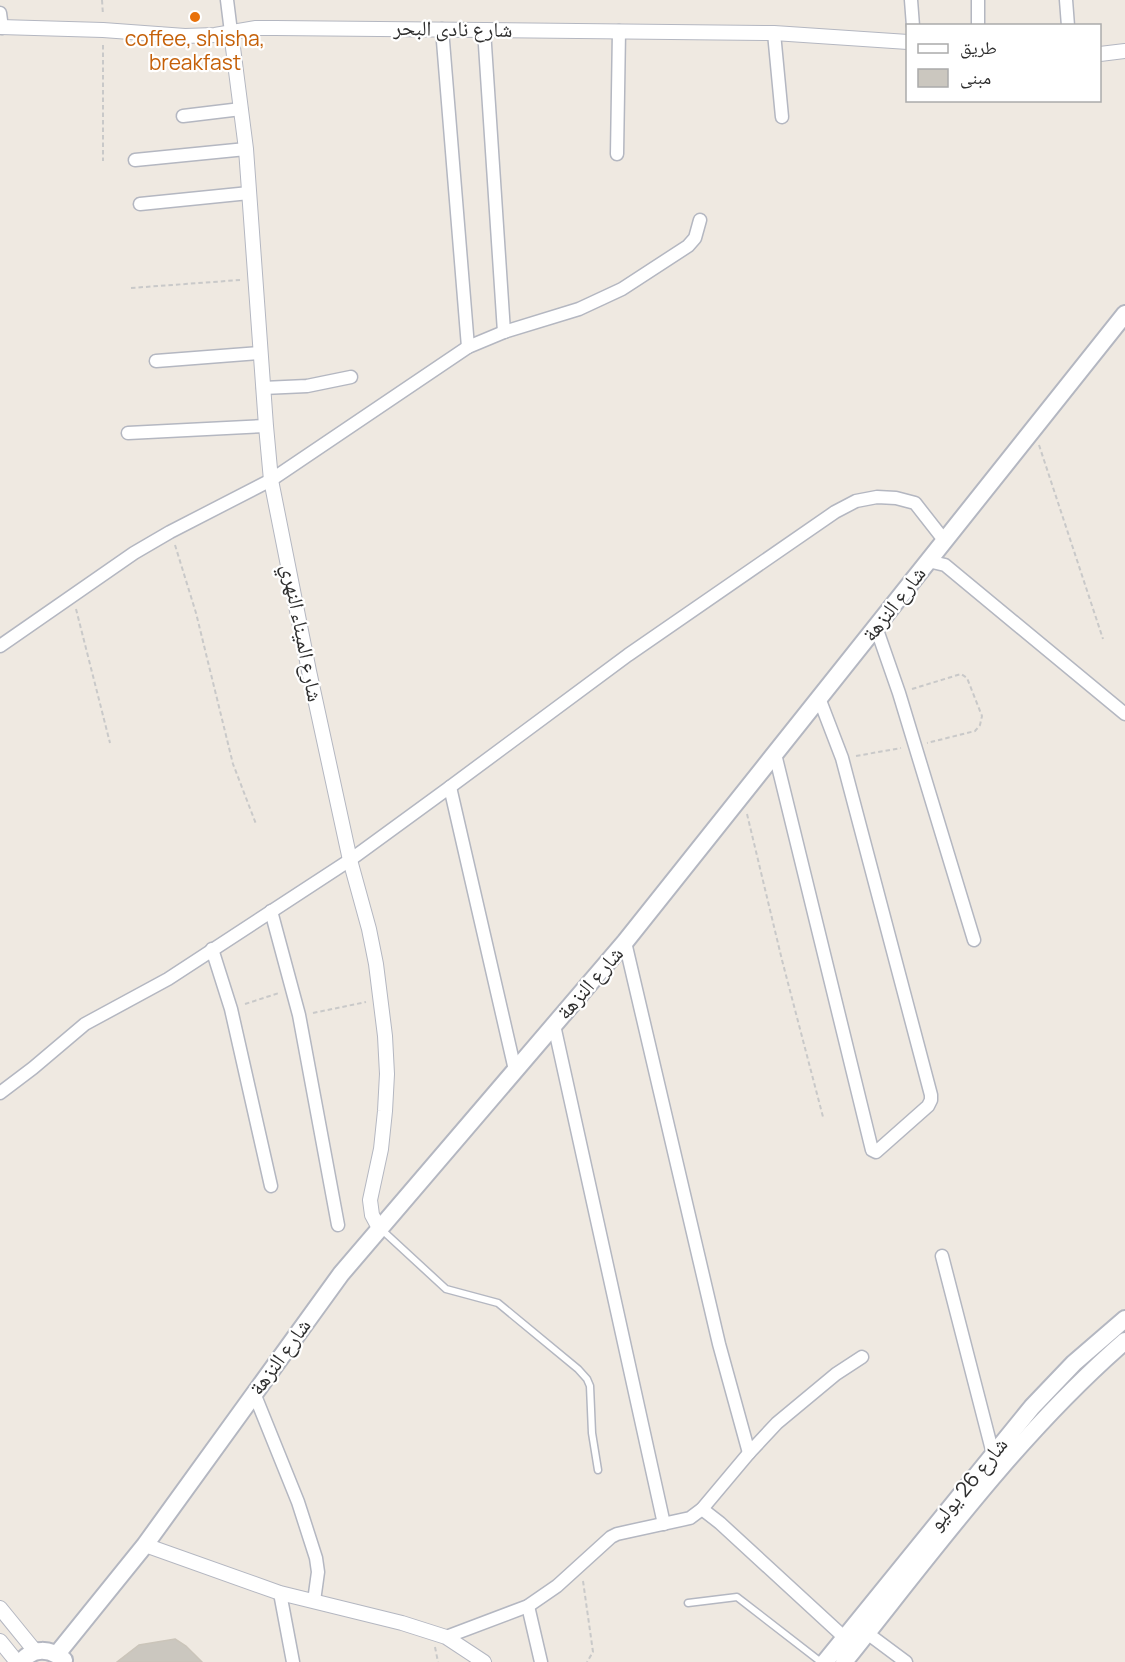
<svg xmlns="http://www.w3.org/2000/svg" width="1125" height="1662" font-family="Manrope,'Noto Naskh Arabic',sans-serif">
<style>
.building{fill:#cbc7bf;stroke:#cbc5ba;stroke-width:1.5}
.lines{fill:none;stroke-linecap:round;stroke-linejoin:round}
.service-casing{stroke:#b4b7c1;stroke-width:9}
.minor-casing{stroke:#b4b7c1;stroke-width:15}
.tertiary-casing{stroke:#b4b7c1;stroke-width:16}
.secondary-casing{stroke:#b4b7c1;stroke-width:20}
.path{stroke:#c9c9c9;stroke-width:2;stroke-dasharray:4.5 3;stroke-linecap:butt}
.service{stroke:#fff;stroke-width:6}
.minor{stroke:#fff;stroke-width:12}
.tertiary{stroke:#fff;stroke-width:14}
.secondary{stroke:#fff;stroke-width:16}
.food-dot{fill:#e8710a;stroke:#fff;stroke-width:2}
.labels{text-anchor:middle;stroke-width:4.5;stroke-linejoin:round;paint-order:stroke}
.street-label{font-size:21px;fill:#2e2e2e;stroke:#fff}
.food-label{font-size:21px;fill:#c56008;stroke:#fff}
</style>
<rect width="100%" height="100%" fill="#efe9e1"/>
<!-- building -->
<polygon class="building" points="175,1639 186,1646 202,1662 117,1662 139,1645"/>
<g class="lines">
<defs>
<g id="service">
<polyline points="382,1230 446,1289 498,1303 578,1369 587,1379 590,1386 592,1433 598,1470"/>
<polyline points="688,1603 737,1597 821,1662"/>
</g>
<g id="minor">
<polyline points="227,0 231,32"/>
<polyline points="911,0 913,26"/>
<polyline points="978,0 978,26"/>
<polyline points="1066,0 1068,26"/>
<polyline points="0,13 2,28"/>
<polyline points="442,29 468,347"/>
<polyline points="484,30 504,332"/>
<polyline points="774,33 782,117"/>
<polyline points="183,116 241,109"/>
<polyline points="617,154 619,31"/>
<polyline points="135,160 246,149"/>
<polyline points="140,204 249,193"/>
<polyline points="156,361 260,353"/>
<polyline points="263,388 307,386 351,377"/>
<polyline points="128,433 266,426"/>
<polyline points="928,561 945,565 1125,714"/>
<polyline points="876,627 899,693 974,940"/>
<polyline points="0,646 134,553 170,532 271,480 468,347 504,332 579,309 622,289 688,246 695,238 700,220"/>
<polyline points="775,754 872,1150 876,1152 928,1106 931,1100 931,1095 842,758 819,698"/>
<polyline points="450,787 628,655 835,512 856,501 877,497 896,498 915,503 944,540"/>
<polyline points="271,911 299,1015 338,1225"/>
<polyline points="625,942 719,1344 749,1453"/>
<polyline points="212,949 231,1009 271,1186"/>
<polyline points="554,1025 664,1524"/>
<polyline points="0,1093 33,1068 85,1024 168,979 350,860 450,787 515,1070"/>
<polyline points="942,1256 993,1454"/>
<polyline points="254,1393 298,1502 316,1558 318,1572 314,1601"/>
<polyline points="702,1509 720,1523 845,1638"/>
<polyline points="280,1593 293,1662"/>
<polyline points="528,1606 541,1662"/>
<polyline points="867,1633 906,1662"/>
<polyline points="446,1637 528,1606 557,1586 611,1537 617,1534 690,1518 702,1509 749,1453 777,1423 836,1374 862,1357"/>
</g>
<g id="tertiary">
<polyline points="0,27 103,30 185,36 215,35 256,28 275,28 774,33 908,42"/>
<polyline points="231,32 246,149 266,426 271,480 309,671 350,860 369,929 376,964 385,1036 387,1074 385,1111 381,1149 370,1200 372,1215 379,1228"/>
<polyline points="1100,54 1125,51"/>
<polyline points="145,1545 280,1593 402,1623 446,1637 484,1662"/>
<polyline points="0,1608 35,1651"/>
<polyline points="0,1641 17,1662"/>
</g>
<g id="secondary">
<polyline points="57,1654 145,1545 341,1274 625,942 1125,314"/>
<path d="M 21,1662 C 33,1647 50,1648 64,1660"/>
<polyline points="825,1662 1032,1407 1074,1363 1125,1319"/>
<path d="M 844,1662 C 933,1551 1017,1435 1125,1341"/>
</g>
</defs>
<!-- service casing -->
<use href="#service" class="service-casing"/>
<!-- minor casing -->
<use href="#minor" class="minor-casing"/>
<!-- tertiary casing -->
<use href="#tertiary" class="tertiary-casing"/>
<!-- secondary casing -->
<use href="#secondary" class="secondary-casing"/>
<!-- path -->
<g class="path">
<polyline points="102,0 103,15"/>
<polyline points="103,45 103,161"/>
<polyline points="131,288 240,280"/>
<polyline points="1039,445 1103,639"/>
<polyline points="175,545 196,613 233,764 256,824"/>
<polyline points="76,609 110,743"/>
<polyline points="912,689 961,674 967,678 982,716 980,725 975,731 927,743"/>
<polyline points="856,756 901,748"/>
<polyline points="747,814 782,960 823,1117"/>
<polyline points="245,1004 279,993"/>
<polyline points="313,1013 366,1002"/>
<polyline points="583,1581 593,1652 587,1662"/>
<polyline points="435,1647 438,1662"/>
</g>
<!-- service -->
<use href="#service" class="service"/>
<!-- minor -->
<use href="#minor" class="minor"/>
<!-- tertiary -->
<use href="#tertiary" class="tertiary"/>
<!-- secondary -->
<use href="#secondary" class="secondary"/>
</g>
<!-- markers -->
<circle class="food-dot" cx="195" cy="17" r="6"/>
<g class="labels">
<!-- street labels -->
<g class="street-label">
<text transform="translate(453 29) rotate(1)" y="7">شارع نادى البحر</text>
<text transform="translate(894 604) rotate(-52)" y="7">شارع النزهة</text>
<text transform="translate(302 633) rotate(79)" y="7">شارع الميناء النهري</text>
<text transform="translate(590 983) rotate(-49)" y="7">شارع النزهة</text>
<text transform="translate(280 1357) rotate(-54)" y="7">شارع النزهة</text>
<text transform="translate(968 1484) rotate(-51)" y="7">شارع 26 يوليو</text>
</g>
<!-- food labels -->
<g class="food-label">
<text x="195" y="46">coffee, shisha,<tspan x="195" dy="24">breakfast</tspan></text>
</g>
</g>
<!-- legend -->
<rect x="906" y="24" width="195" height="78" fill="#ffffff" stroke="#ababab" stroke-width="1.5"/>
<rect x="918" y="44" width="30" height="9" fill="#ffffff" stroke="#ababab" stroke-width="1.5"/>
<text x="960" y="54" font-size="18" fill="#2e2e2e">طريق</text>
<rect x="918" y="69" width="30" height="18" fill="#cbc7bf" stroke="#ababab" stroke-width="1.5"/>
<text x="960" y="84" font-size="18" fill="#2e2e2e">مبنى</text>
</svg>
